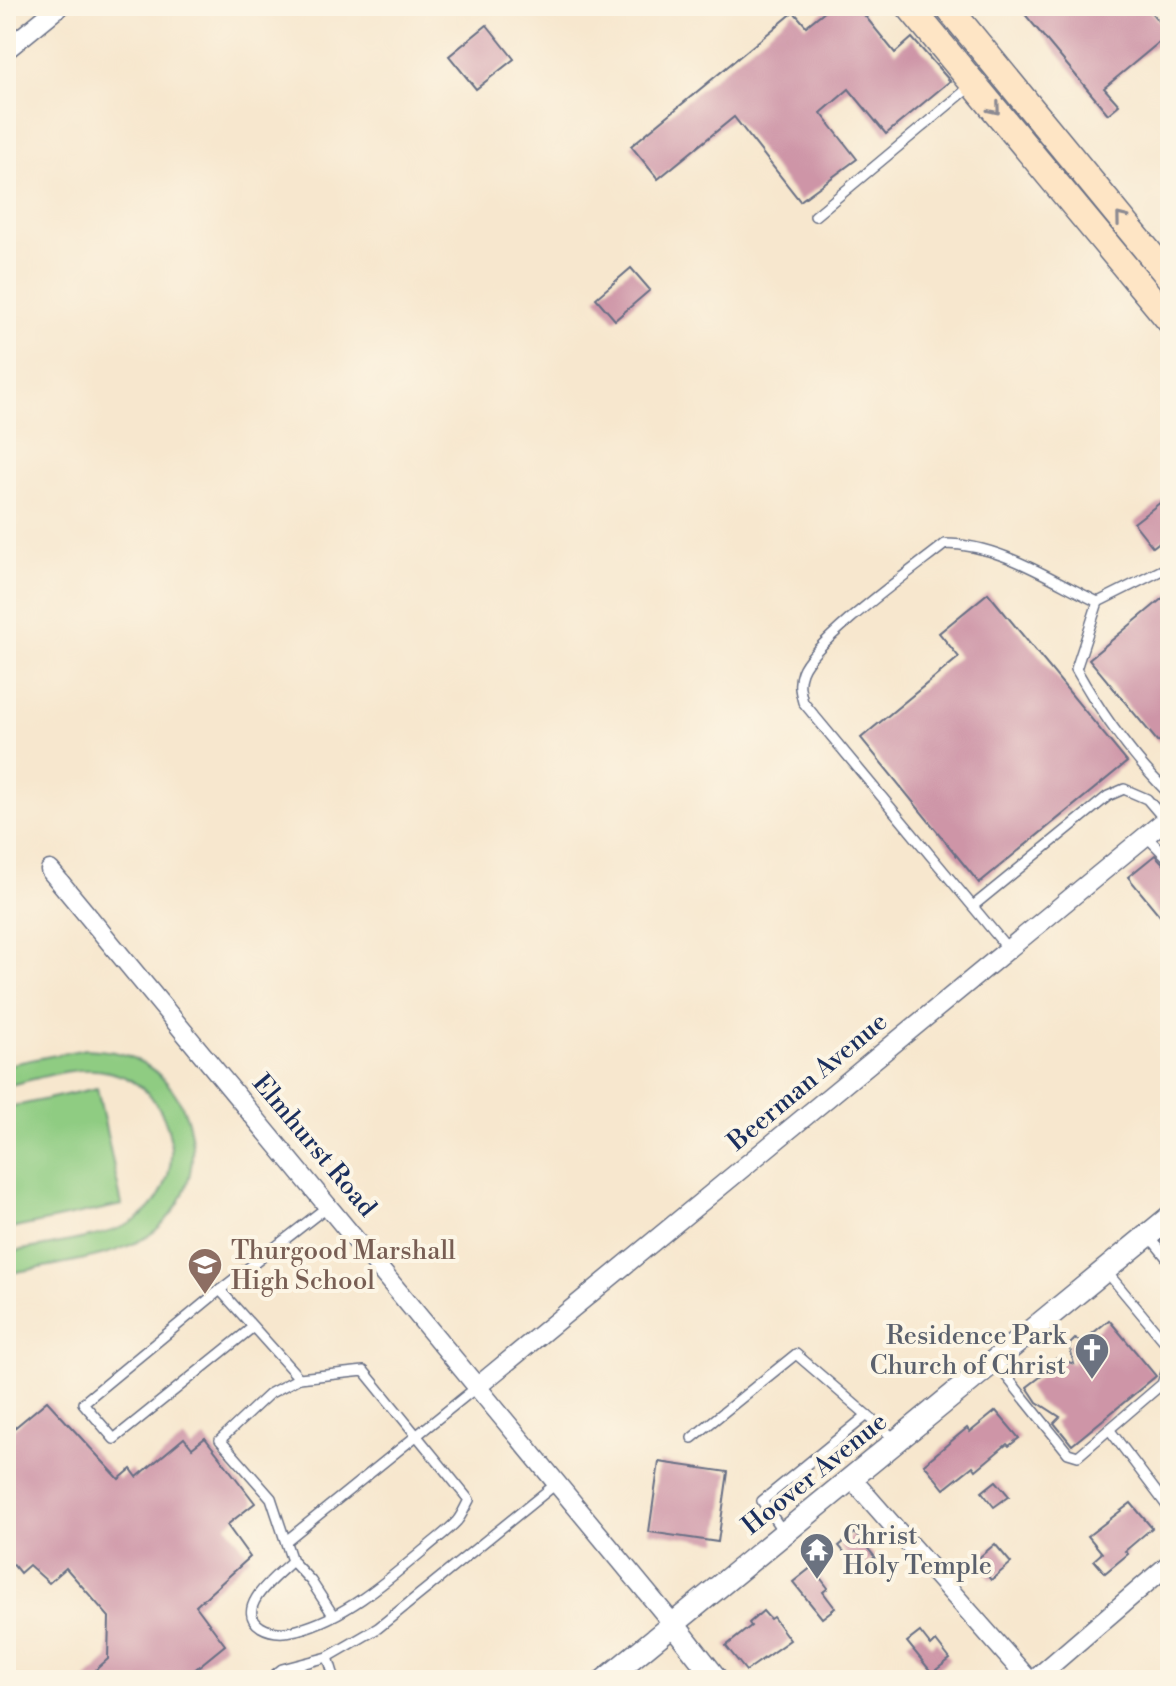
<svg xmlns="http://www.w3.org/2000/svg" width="1176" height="1686" font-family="'Libre Bodoni',serif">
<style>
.pitch{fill:#8fcc82;stroke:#557e70;stroke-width:2}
.building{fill:#ce95a7}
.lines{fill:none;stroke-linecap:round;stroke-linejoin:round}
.service-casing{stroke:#686f85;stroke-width:12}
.minor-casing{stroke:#686f85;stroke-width:21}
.tertiary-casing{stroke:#686f85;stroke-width:25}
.secondary-casing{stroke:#686f85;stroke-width:29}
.service{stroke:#fff;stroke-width:9}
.minor{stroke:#fff;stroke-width:18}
.tertiary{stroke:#fff;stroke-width:22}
.secondary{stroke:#fee5c5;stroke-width:26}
.oneway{stroke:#8c8a92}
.labels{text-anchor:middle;stroke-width:8;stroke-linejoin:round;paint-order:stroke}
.street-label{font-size:26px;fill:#1b2f5e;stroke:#fcf5e5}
.education-label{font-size:26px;fill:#785e54;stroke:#fcf5e5;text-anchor:start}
.worship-label{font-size:26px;fill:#5b616d;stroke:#fcf5e5;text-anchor:end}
</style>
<rect width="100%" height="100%" fill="#fcf5e5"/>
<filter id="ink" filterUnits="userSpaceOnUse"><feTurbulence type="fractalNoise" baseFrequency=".0125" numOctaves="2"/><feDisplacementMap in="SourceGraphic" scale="16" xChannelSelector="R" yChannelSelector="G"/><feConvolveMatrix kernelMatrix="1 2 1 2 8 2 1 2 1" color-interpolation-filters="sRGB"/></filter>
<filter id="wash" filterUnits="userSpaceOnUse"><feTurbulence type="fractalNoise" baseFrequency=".006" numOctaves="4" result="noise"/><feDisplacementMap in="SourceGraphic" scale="32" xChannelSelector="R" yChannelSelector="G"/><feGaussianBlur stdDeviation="1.8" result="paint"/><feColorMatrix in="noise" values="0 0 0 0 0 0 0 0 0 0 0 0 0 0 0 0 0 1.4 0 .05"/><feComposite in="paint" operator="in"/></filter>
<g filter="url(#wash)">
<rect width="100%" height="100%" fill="#f7e7ce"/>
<!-- pitch -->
<g class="pitch">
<path d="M 85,1049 C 102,1050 118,1051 133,1058 C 201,1088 213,1182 156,1230 C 123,1258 49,1265 6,1274 L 6,1253 C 39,1246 104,1238 131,1223 C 194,1186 180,1088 109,1072 C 76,1064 38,1079 6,1086 L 6,1065 Z"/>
<polygon points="97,1088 122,1205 6,1230 6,1108"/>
</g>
<g id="blocks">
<!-- building -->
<g class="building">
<polygon points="831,6 857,6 895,53 912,38 950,81 886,134 849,89 821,113 857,159 800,201 734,117 658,179 631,146 794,12 806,26"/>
<polygon points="1018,6 1146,6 1169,34 1104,88 1119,105 1108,114"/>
<polygon points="487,25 514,59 476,89 449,56"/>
<polygon points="631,268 650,290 615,320 596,298"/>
<polygon points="1170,495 1170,534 1153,547 1134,523"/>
<polygon points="1170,592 1170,732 1158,742 1089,659"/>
<polygon points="988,593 1127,762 979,883 861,738 959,657 939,633"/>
<polygon points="1155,855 1170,871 1170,928 1128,877"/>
<polygon points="1109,1320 1156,1376 1072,1445 1054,1423 1060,1417 1037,1402 1027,1387 1048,1371 1047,1366 1057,1358 1074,1364 1069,1345 1075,1339 1082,1342"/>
<polygon points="47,1401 119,1479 131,1469 137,1477 184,1438 192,1448 205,1438 255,1503 227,1525 250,1557 196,1606 225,1645 182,1680 84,1680 108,1659 109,1617 66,1568 49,1583 29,1565 20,1573 6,1556 6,1435"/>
<polygon points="996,1411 1019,1438 1009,1446 1007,1444 976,1470 973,1466 944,1489 924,1464 967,1428 970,1432"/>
<polygon points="659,1462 728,1472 718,1542 649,1532"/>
<polygon points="996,1481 1009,1496 994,1507 982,1492"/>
<polygon points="1131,1503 1152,1528 1125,1551 1128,1554 1105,1573 1094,1560 1102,1553 1088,1536"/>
<polygon points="855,1533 875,1557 859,1570 839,1546"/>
<polygon points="995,1544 1011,1563 991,1580 975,1561"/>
<polygon points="812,1567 828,1588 823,1592 835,1608 822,1618 793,1582"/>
<polygon points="763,1611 770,1619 773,1617 790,1640 746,1671 726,1646 751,1626 749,1623"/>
<polygon points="920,1632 931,1646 936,1641 950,1659 932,1673 907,1642"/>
</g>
</g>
</g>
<g filter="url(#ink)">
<use href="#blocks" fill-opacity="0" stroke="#686f85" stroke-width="2"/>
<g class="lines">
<defs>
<g id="service">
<polyline points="815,216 971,86"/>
<path d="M 1098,602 L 1076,669 C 1102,715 1133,758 1170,795"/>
<polyline points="1146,836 1170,860"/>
<polyline points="973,906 1108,796 1124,789 1147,799 1165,820"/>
<path d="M 1009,950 L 803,702 C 800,691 798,683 802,672 C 813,641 915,568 945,544 C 999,544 1050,579 1098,602 L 1170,566"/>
<polyline points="1150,1237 1170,1262"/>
<polyline points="220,1290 328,1206"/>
<polyline points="253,1327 114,1439 83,1403 220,1290 299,1378"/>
<polyline points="994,1361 1068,1453 1078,1456 1162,1384 1169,1364 1170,1348 1106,1271"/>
<path d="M 364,1371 L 469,1500 C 465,1507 462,1515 457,1521 C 448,1531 435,1540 425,1549 C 387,1581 346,1617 297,1630 C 285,1633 271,1633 261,1627 C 232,1608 278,1575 292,1561 L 271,1498 L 220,1440 L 269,1394 L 299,1378 Z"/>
<polyline points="1109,1429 1170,1510"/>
<polyline points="692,1438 796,1354 897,1441"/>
<polyline points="784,1533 762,1501 866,1416"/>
<polyline points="1170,1536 1170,1537"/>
<polyline points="286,1541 478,1386"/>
<polyline points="292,1561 311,1581 333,1615"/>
<polyline points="328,1657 335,1680"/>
<polyline points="268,1680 282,1669 328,1657 378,1628 557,1483"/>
</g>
<g id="minor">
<polyline points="6,50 60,6"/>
<polyline points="50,870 673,1624"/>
<polyline points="478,1386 1170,816"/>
<polyline points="851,1478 1029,1680"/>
<polyline points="1034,1680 1170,1563"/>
</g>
<g id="tertiary">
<polyline points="673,1624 717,1680"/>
<polyline points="605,1680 1170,1217"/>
</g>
<g id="secondary">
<polyline points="909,6 1170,321"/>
<polyline points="947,6 1170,278"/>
</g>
</defs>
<!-- service casing -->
<use href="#service" class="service-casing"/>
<!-- minor casing -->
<use href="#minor" class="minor-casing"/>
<!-- tertiary casing -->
<use href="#tertiary" class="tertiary-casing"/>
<!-- secondary casing -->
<use href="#secondary" class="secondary-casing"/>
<!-- service -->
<use href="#service" class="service"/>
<!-- minor -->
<use href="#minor" class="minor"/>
<!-- tertiary -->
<use href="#tertiary" class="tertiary"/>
<!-- secondary -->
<use href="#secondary" class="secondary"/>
</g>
<!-- one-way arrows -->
<defs><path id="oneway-chevron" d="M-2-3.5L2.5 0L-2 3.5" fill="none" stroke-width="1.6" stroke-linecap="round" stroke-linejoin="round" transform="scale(2)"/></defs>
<g class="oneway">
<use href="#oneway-chevron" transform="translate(995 109) rotate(50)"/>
<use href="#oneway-chevron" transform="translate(1121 218) rotate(-129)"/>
</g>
</g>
<!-- icons -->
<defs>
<symbol id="school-pin" viewBox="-11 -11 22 30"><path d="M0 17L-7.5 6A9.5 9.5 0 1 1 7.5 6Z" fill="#8d6e63" stroke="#fcf5e5"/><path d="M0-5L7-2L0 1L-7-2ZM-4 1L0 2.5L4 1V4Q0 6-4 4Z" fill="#fff"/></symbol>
<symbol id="church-pin" viewBox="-11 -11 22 30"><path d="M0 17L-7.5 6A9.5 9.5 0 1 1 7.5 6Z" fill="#6b7280" stroke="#fcf5e5"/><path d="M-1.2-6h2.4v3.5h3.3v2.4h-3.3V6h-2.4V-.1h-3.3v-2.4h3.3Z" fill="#fff"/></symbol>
<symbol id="temple-pin" viewBox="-11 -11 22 30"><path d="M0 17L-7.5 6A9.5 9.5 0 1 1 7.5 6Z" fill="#6b7280" stroke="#fcf5e5"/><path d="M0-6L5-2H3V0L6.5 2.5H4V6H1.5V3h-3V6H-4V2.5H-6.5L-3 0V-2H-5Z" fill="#fff"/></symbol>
</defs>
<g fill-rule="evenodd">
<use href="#school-pin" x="185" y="1245" width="40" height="54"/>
<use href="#church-pin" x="1072" y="1330" width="40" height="54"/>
<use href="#temple-pin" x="797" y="1530" width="40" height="54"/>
</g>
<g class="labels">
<!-- street labels -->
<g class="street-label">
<text transform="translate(807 1081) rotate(-40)" y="9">Beerman Avenue</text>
<text transform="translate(315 1145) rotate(50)" y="9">Elmhurst Road</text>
<text transform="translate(814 1473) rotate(-39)" y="9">Hoover Avenue</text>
</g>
<!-- education labels -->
<g class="education-label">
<text x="231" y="1259">Thurgood Marshall<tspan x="231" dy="30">High School</tspan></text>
</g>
<!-- worship labels -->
<g class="worship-label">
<text x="1066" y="1344">Residence Park<tspan x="1066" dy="30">Church of Christ</tspan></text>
<text x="843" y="1544" text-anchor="start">Christ<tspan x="843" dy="30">Holy Temple</tspan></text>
</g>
</g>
<!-- margin -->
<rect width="1176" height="1686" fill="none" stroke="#fcf5e5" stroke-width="32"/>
</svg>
